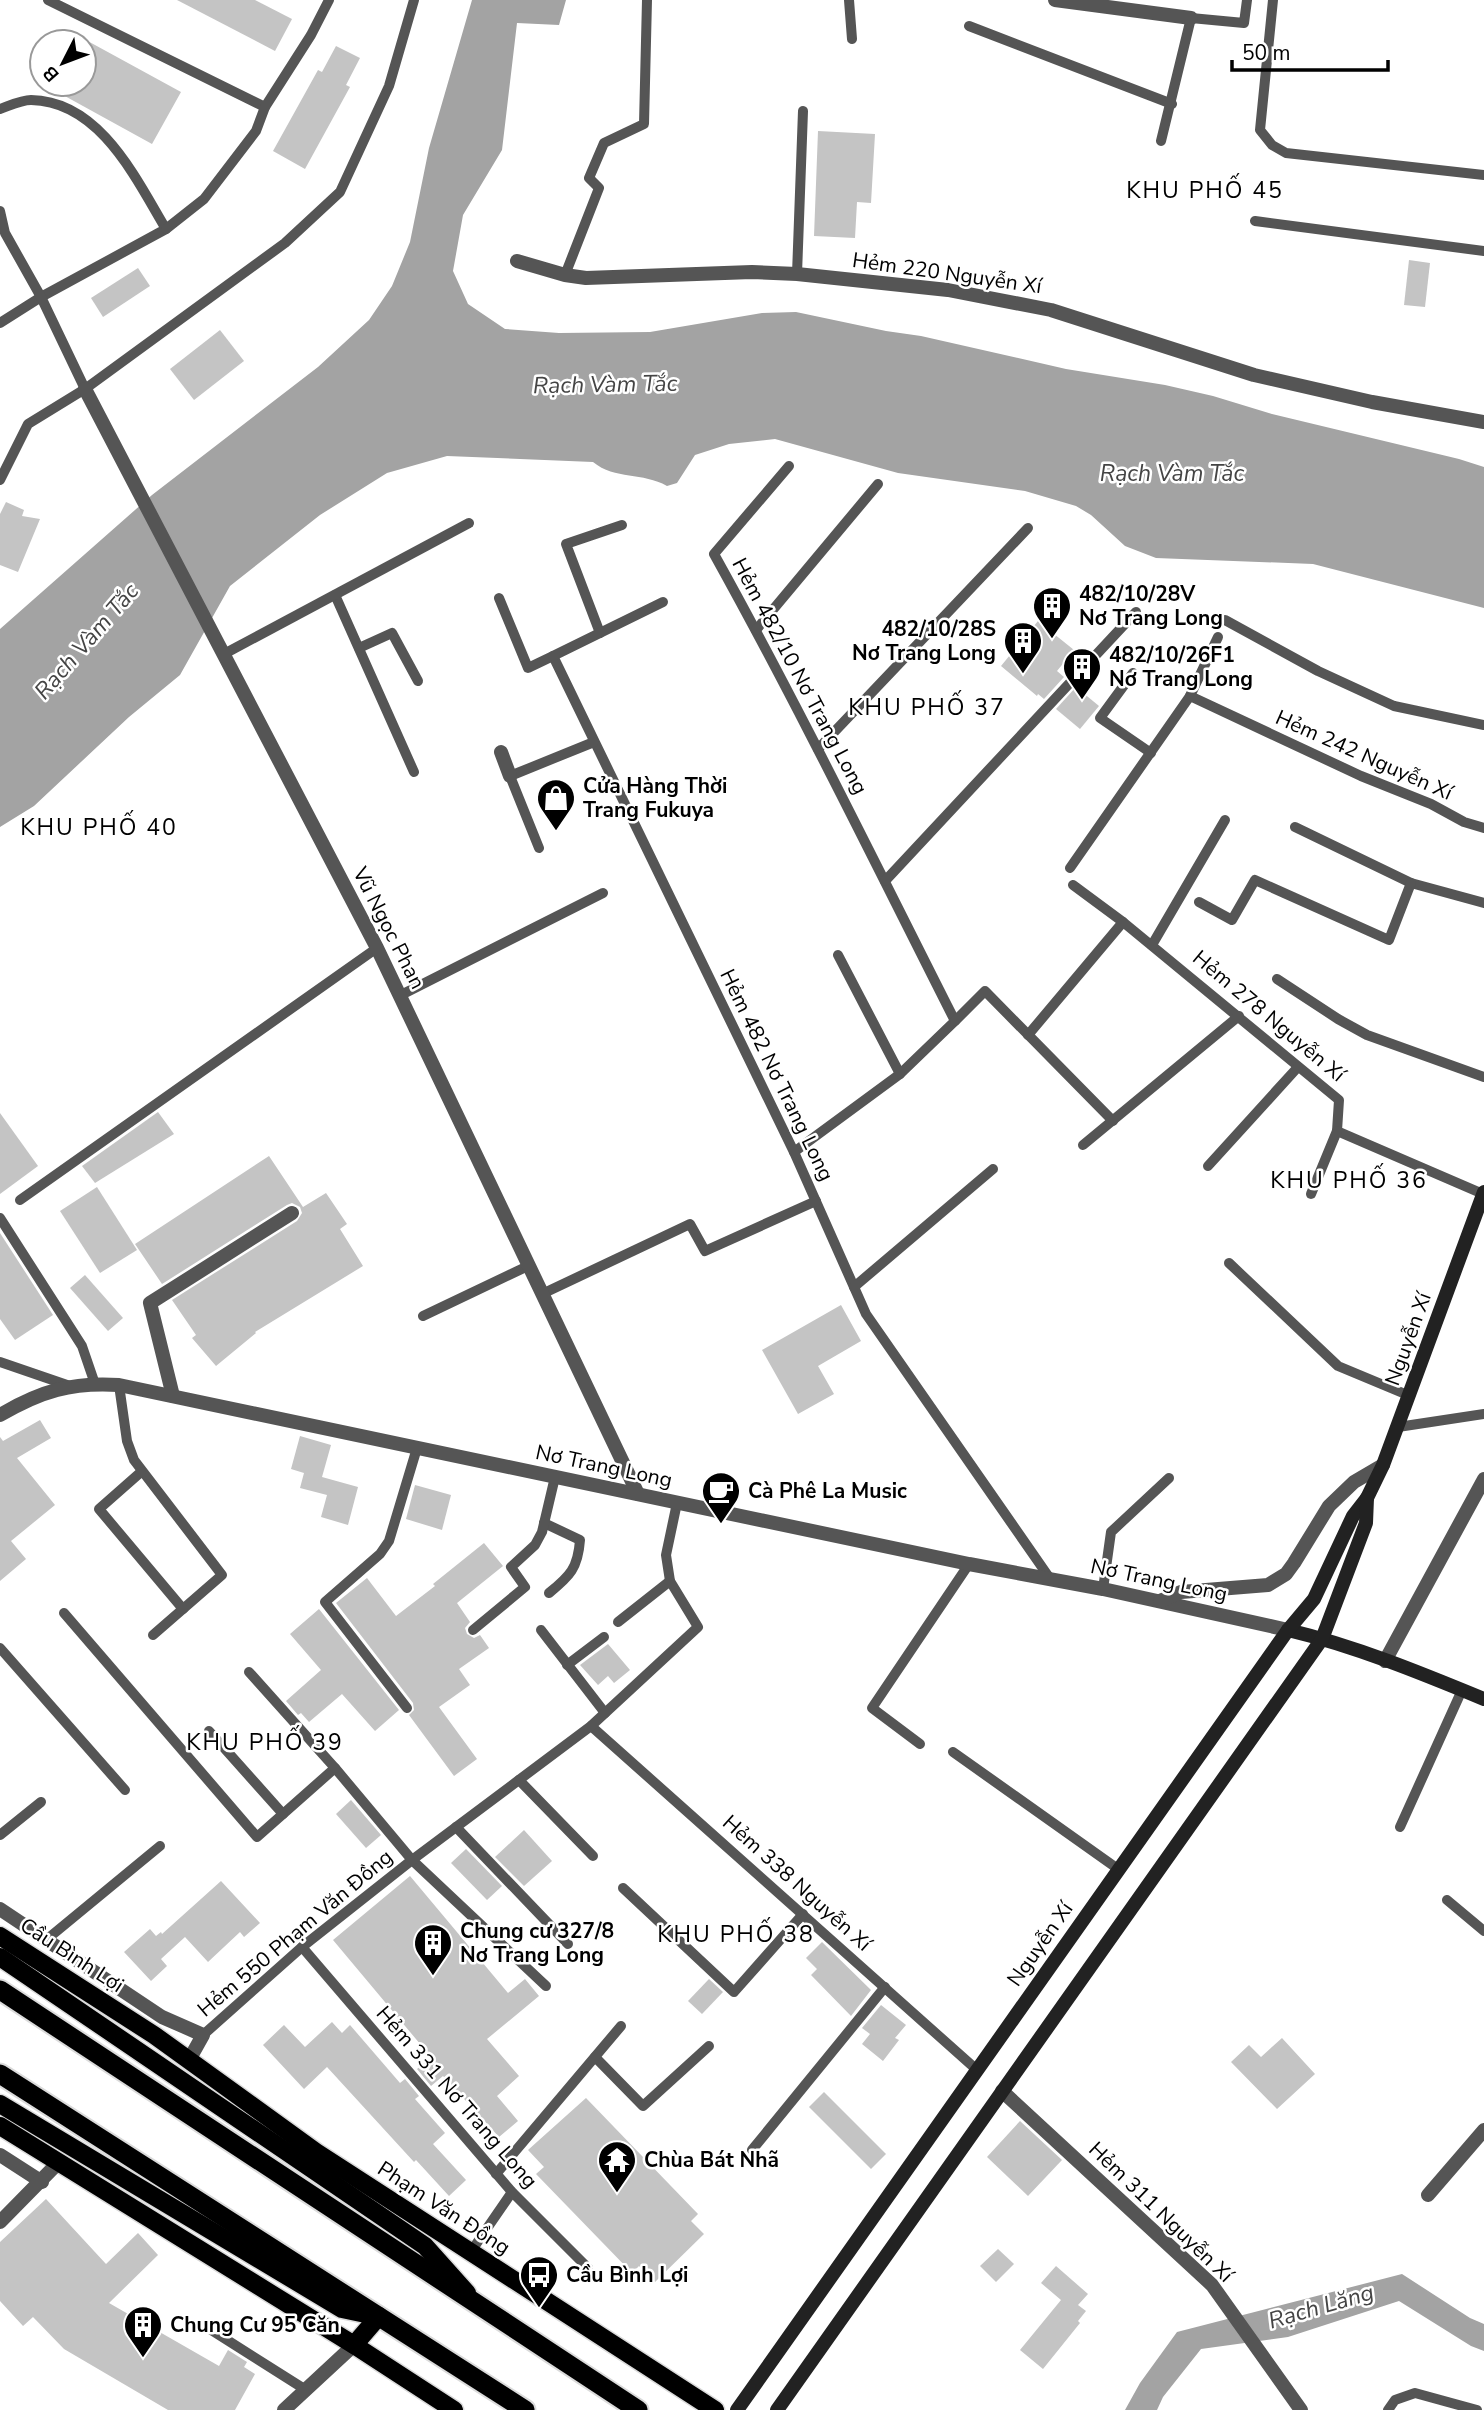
<svg xmlns="http://www.w3.org/2000/svg" width="1484" height="2410" font-family="'Nunito Sans',sans-serif">
<style>
.water{fill:#a3a3a3}
.building{fill:#c4c4c4}
.lines{fill:none;stroke-linecap:round;stroke-linejoin:round}
.primary-casing{stroke:#dbdbdb;stroke-width:21}
.trunk-casing{stroke:#dbdbdb;stroke-width:23}
.service{stroke:#555;stroke-width:10}
.minor{stroke:#555;stroke-width:14}
.tertiary{stroke:#555;stroke-width:14}
.secondary{stroke:#222;stroke-width:14}
.primary{stroke:#000;stroke-width:18}
.trunk{stroke:#000;stroke-width:19}
.labels{text-anchor:middle;stroke-width:5;stroke-linejoin:round;paint-order:stroke}
.street-label{font-size:21px;fill:#000;stroke:#fff}
.poi-label{font-size:21px;font-weight:bold;fill:#000;stroke:#fff;text-anchor:start}
.neighbourhood-label{font-size:23px;letter-spacing:2px;fill:#000;stroke:#fff}
.water-label{font-size:23px;font-style:italic;fill:#444;stroke:#fff}
</style>
<rect width="100%" height="100%" fill="#fff"/>
<!-- water -->
<g class="water">
<path d="M 472,0 L 566,0 L 559,25 L 517,23 L 502,150 L 463,215 L 453,271 L 468,304 L 505,329 L 559,333 L 650,332 L 762,313 L 796,312 L 886,331 L 921,336 L 1066,369 L 1165,385 L 1213,396 L 1272,414 L 1459,459 L 1484,467 L 1484,608 L 1313,564 L 1156,558 L 1125,546 L 1091,515 L 1076,506 L 1025,491 L 898,473 L 775,439 L 729,444 L 695,455 L 677,483 L 667,486 C 643,472 615,480 593,462 L 447,456 L 387,473 L 320,515 L 230,586 L 180,675 L 129,717 L 34,806 L 0,827 L 0,629 L 152,495 L 318,367 L 369,320 L 392,286 L 410,242 L 429,148 Z"/>
<polygon points="1402,2274 1470,2318 1484,2324 1484,2351 1471,2346 1399,2301 1288,2337 1201,2349 1163,2397 1157,2410 1125,2410 1140,2383 1177,2332"/>
</g>
<!-- building -->
<g class="building">
<polygon points="177,0 255,0 292,19 275,51"/>
<polygon points="84,39 181,92 152,144 43,84 84,84"/>
<polygon points="336,46 360,58 346,85 350,87 305,169 273,151 318,70 322,72"/>
<polygon points="818,131 875,134 871,203 857,202 855,238 814,236"/>
<polygon points="1409,260 1430,263 1425,307 1404,305"/>
<polygon points="138,268 150,286 103,317 91,298"/>
<polygon points="220,330 244,361 194,400 170,369"/>
<polygon points="6,502 24,510 22,516 40,519 18,572 0,565 0,514"/>
<polygon points="1038,621 1074,650 1057,671 1064,677 1044,699 1038,694 1037,696 1001,666"/>
<polygon points="1076,687 1099,706 1080,729 1056,709"/>
<polygon points="158,1112 174,1134 95,1183 82,1166"/>
<polygon points="0,1113 38,1166 0,1194"/>
<polygon points="269,1156 303,1207 326,1193 347,1224 340,1229 363,1266 255,1332 256,1333 216,1366 192,1338 196,1335 172,1300 297,1221 302,1213 300,1207 292,1203 287,1205 162,1284 135,1244"/>
<polygon points="97,1187 137,1250 100,1273 60,1211"/>
<polygon points="0,1233 53,1315 15,1340 0,1319"/>
<polygon points="85,1275 123,1318 108,1331 70,1288"/>
<polygon points="841,1305 861,1341 818,1366 834,1394 798,1414 762,1350"/>
<polygon points="40,1420 51,1438 17,1458 55,1505 11,1541 26,1559 0,1581 0,1437 3,1441"/>
<polygon points="300,1436 331,1445 322,1477 358,1487 348,1525 321,1517 327,1495 300,1488 304,1473 291,1469"/>
<polygon points="415,1485 451,1495 442,1530 406,1519"/>
<polygon points="484,1543 503,1566 457,1603 470,1622 465,1628 467,1634 474,1638 480,1635 489,1648 459,1669 470,1685 439,1707 477,1759 454,1776 409,1715 414,1710 413,1703 336,1603 367,1578 396,1616 435,1586 433,1584"/>
<polygon points="319,1609 399,1710 375,1731 342,1694 309,1722 301,1713 298,1715 286,1701 321,1670 290,1634"/>
<polygon points="608,1644 630,1670 614,1683 608,1676 598,1685 580,1665"/>
<polygon points="351,1800 381,1835 366,1848 336,1814"/>
<polygon points="524,1830 552,1861 524,1886 495,1857"/>
<polygon points="466,1849 502,1886 487,1900 451,1863"/>
<polygon points="410,1876 508,1993 525,1979 539,1996 487,2039 519,2076 497,2096 518,2121 499,2137 443,2076 431,2086 417,2069 431,2057 333,1940"/>
<polygon points="221,1881 260,1923 244,1937 240,1932 208,1962 185,1937 161,1959 167,1966 151,1981 124,1952 150,1929 156,1936 161,1932 162,1934"/>
<polygon points="822,1942 871,1990 851,2016 811,1975 817,1969 806,1958"/>
<polygon points="709,1979 723,1992 702,2014 688,2001"/>
<polygon points="881,2005 906,2025 895,2038 899,2040 883,2061 862,2044 870,2034 862,2028"/>
<polygon points="332,2022 342,2033 350,2025 400,2083 405,2079 419,2096 415,2099 445,2133 433,2144 466,2180 449,2196 416,2160 414,2162 327,2067 304,2089 263,2045 284,2025 305,2047"/>
<polygon points="1282,2038 1315,2074 1277,2109 1231,2062 1249,2045 1261,2057"/>
<polygon points="824,2092 886,2154 871,2169 809,2107"/>
<polygon points="586,2098 698,2214 691,2221 704,2234 655,2282 639,2266 632,2273 536,2174 544,2167 528,2150"/>
<polygon points="1020,2121 1062,2160 1028,2196 987,2157"/>
<polygon points="46,2199 106,2264 138,2233 158,2255 109,2303 219,2366 228,2350 247,2362 244,2367 255,2374 235,2410 168,2410 64,2349 33,2317 23,2326 0,2301 0,2242"/>
<polygon points="998,2249 1014,2264 996,2282 980,2266"/>
<polygon points="1056,2266 1088,2294 1078,2305 1086,2311 1078,2321 1080,2323 1043,2369 1020,2350 1061,2300 1041,2283"/>
</g>
<g class="lines">
<defs>
<g id="primary">
<polyline points="0,1936 154,2035 316,2152 715,2410"/>
<polyline points="0,1957 425,2246 467,2293"/>
<polyline points="0,2104 342,2309 375,2316"/>
<polyline points="0,2126 354,2345 454,2410"/>
<polyline points="354,2345 379,2316"/>
</g>
<g id="trunk">
<polyline points="0,1990 638,2410"/>
<polyline points="0,2074 525,2410"/>
</g>
</defs>
<!-- primary casing -->
<use href="#primary" class="primary-casing"/>
<!-- trunk casing -->
<use href="#trunk" class="trunk-casing"/>
<!-- service -->
<g class="service">
<polyline points="48,0 265,107"/>
<polyline points="849,0 852,39"/>
<polyline points="1273,0 1260,130 1272,145 1286,153 1484,175"/>
<polyline points="969,26 1172,104"/>
<path d="M 0,109 C 9,106 21,100 31,100 C 100,101 136,179 166,229 L 41,297 L 0,323"/>
<polyline points="1161,141 1191,18 1244,23 1247,0"/>
<polyline points="0,211 5,233 41,297 85,389"/>
<polyline points="1255,221 1484,251"/>
<polyline points="166,229 204,199 256,131 265,107 311,35 329,0"/>
<polyline points="797,274 803,111"/>
<polyline points="565,275 599,188 589,178 604,143 644,124 647,0"/>
<path d="M 789,466 L 714,554 C 799,707 876,865 955,1021 L 900,1074 L 794,1152"/>
<polyline points="0,480 28,424 85,389 285,243 340,192 389,86 414,0"/>
<polyline points="335,595 414,772"/>
<polyline points="499,598 528,668 553,656 794,1152 866,1314 1051,1580"/>
<polyline points="1225,620 1318,671 1394,706 1484,725"/>
<polyline points="756,630 878,484"/>
<polyline points="600,633 566,544 622,525"/>
<polyline points="359,648 392,633 418,681"/>
<polyline points="224,654 469,523"/>
<polyline points="553,656 663,602"/>
<polyline points="1133,673 1100,718 1151,753"/>
<polyline points="1190,696 1218,637"/>
<polyline points="818,749 1028,528"/>
<polyline points="1295,827 1411,883 1484,903"/>
<polyline points="539,848 510,776 594,742"/>
<polyline points="1070,868 1190,696 1361,776 1431,804 1464,822 1484,828"/>
<polyline points="885,881 1136,612"/>
<polyline points="1073,885 1123,922 1339,1100 1337,1131 1483,1194"/>
<polyline points="1199,902 1232,920 1255,880 1389,940 1411,883"/>
<polyline points="1152,945 1225,820"/>
<polyline points="838,955 900,1074"/>
<polyline points="1277,979 1338,1019 1367,1035 1484,1077"/>
<polyline points="399,996 603,893"/>
<polyline points="955,1021 985,991 1113,1121"/>
<polyline points="1028,1035 1123,922"/>
<polyline points="1083,1145 1239,1016"/>
<polyline points="1208,1166 1298,1067"/>
<polyline points="1311,1194 1337,1131"/>
<polyline points="20,1200 377,948"/>
<polyline points="0,1218 82,1346 95,1384"/>
<polyline points="1229,1263 1338,1366 1410,1396"/>
<polyline points="854,1287 993,1169"/>
<polyline points="542,1294 690,1224 705,1251 816,1201"/>
<polyline points="423,1316 528,1266"/>
<polyline points="0,1362 70,1386"/>
<polyline points="119,1385 127,1441 134,1460 222,1575 153,1635"/>
<polyline points="1398,1427 1484,1414"/>
<polyline points="141,1472 99,1509 183,1609"/>
<path d="M 544,1523 L 580,1540 C 578,1568 570,1576 549,1593"/>
<polyline points="1103,1589 1111,1532 1169,1478"/>
<polyline points="64,1613 257,1837 335,1768 412,1860 546,1986"/>
<polyline points="618,1622 670,1581"/>
<polyline points="473,1630 525,1587 511,1567 535,1545 542,1532 555,1477"/>
<polyline points="541,1630 605,1713"/>
<polyline points="0,1648 125,1790"/>
<polyline points="567,1665 604,1637"/>
<polyline points="249,1672 335,1768"/>
<polyline points="407,1708 325,1602 380,1554 389,1541 417,1448"/>
<polyline points="591,1726 977,2070"/>
<polyline points="209,1731 283,1814"/>
<polyline points="920,1744 872,1708 969,1564"/>
<polyline points="953,1752 1118,1869"/>
<polyline points="519,1780 593,1856"/>
<polyline points="456,1827 568,1944"/>
<polyline points="1400,1827 1462,1690"/>
<polyline points="0,1835 41,1802"/>
<polyline points="623,1888 734,1992 803,1914"/>
<polyline points="1447,1900 1484,1931"/>
<polyline points="46,1940 160,1846"/>
<polyline points="302,1947 512,2192 588,2268"/>
<polyline points="203,2035 302,1947 412,1860 591,1726 698,1627 670,1581 666,1555 677,1503"/>
<polyline points="595,2057 643,2106 709,2046"/>
<polyline points="752,2150 885,1987"/>
<polyline points="496,2174 621,2026"/>
<polyline points="470,2253 512,2192"/>
<polyline points="205,2326 306,2390"/>
<polyline points="1388,2410 1395,2400 1415,2393 1477,2410"/>
</g>
<!-- minor -->
<g class="minor">
<polyline points="1055,0 1191,18"/>
<polyline points="517,261 565,275 586,278 752,272 797,274 948,290 1051,310 1254,375 1372,402 1484,422"/>
<polyline points="85,389 377,948 638,1494"/>
<polyline points="501,752 510,776"/>
<polyline points="173,1396 150,1303 292,1213"/>
<polyline points="1385,1661 1484,1479"/>
<polyline points="0,1909 162,2017 203,2035 189,2060"/>
<polyline points="1002,2091 1212,2285 1301,2410"/>
<polyline points="0,2155 42,2182"/>
<polyline points="1428,2195 1484,2130"/>
<polyline points="0,2222 58,2163"/>
<polyline points="284,2410 354,2345"/>
</g>
<!-- tertiary -->
<g class="tertiary">
<path d="M 0,1415 C 41,1391 71,1382 119,1385 L 969,1564 L 1103,1589 L 1288,1630"/>
<polyline points="1160,1601 1181,1592 1268,1585 1286,1574 1294,1563 1329,1506 1354,1482 1383,1465"/>
</g>
<!-- secondary -->
<g class="secondary">
<path d="M 1288,1630 C 1355,1646 1421,1673 1484,1699"/>
<polyline points="737,2410 1288,1630 1314,1599 1353,1516 1367,1498 1383,1465 1484,1192"/>
<polyline points="777,2410 1322,1639 1366,1523 1367,1498"/>
</g>
<!-- primary -->
<use href="#primary" class="primary"/>
<!-- trunk -->
<use href="#trunk" class="trunk"/>
</g>
<!-- icons -->
<defs>
<symbol id="building-pin" viewBox="-11 -11 22 30"><path d="M0 17L-7.5 6A9.5 9.5 0 1 1 7.5 6Z" fill="#000" stroke="#fff"/><path d="M-4-6H4V6H1V3H-1V6H-4ZM-2.5-4.3h1.7v1.8h-1.7ZM.8-4.3h1.7v1.8H.8ZM-2.5-1h1.7V.8h-1.7ZM.8-1h1.7V.8H.8Z" fill="#fff"/></symbol>
<symbol id="shop-pin" viewBox="-11 -11 22 30"><path d="M0 17L-7.5 6A9.5 9.5 0 1 1 7.5 6Z" fill="#000" stroke="#fff"/><path d="M-5-2.5h2.3a2.7 3.5 0 0 1 5.4 0H5L5.5 6h-11ZM-1.5-2.5h3a1.5 2.3 0 0 0-3 0Z" fill="#fff"/></symbol>
<symbol id="cafe-pin" viewBox="-11 -11 22 30"><path d="M0 17L-7.5 6A9.5 9.5 0 1 1 7.5 6Z" fill="#000" stroke="#fff"/><path d="M-5.5-4.5H6V0H3Q3 3.5 0 3.5H-2.5Q-5.5 3.5-5.5 0ZM3-3.2v2h1.7v-2ZM-6 4.5H4V6H-6Z" fill="#fff"/></symbol>
<symbol id="temple-pin" viewBox="-11 -11 22 30"><path d="M0 17L-7.5 6A9.5 9.5 0 1 1 7.5 6Z" fill="#000" stroke="#fff"/><path d="M0-6L5-2H3V0L6.5 2.5H4V6H1.5V3h-3V6H-4V2.5H-6.5L-3 0V-2H-5Z" fill="#fff"/></symbol>
<symbol id="bus-pin" viewBox="-11 -11 22 30"><path d="M0 17L-7.5 6A9.5 9.5 0 1 1 7.5 6Z" fill="#000" stroke="#fff"/><path d="M-5-6H5V4H4V6H2V4H-2V6H-4V4H-5ZM-3.5-4V0h7V-4ZM-3.5 1.2v1.5H-2V1.2ZM2 1.2v1.5H3.5V1.2Z" fill="#fff"/></symbol>
</defs>
<g fill-rule="evenodd">
<use href="#building-pin" x="1030" y="584" width="44" height="60"/>
<use href="#building-pin" x="1001" y="619" width="44" height="60"/>
<use href="#building-pin" x="1060" y="645" width="44" height="60"/>
<use href="#shop-pin" x="534" y="776" width="44" height="60"/>
<use href="#cafe-pin" x="699" y="1469" width="44" height="60"/>
<use href="#building-pin" x="411" y="1921" width="44" height="60"/>
<use href="#temple-pin" x="595" y="2138" width="44" height="60"/>
<use href="#bus-pin" x="517" y="2253" width="44" height="60"/>
<use href="#building-pin" x="121" y="2303" width="44" height="60"/>
</g>
<g class="labels">
<!-- street labels -->
<g class="street-label">
<text transform="translate(947 273) rotate(8)" y="7">Hẻm 220 Nguyễn Xí</text>
<text transform="translate(800 676) rotate(62)" y="7">Hẻm 482/10 Nơ Trang Long</text>
<text transform="translate(1364 755) rotate(24)" y="7">Hẻm 242 Nguyễn Xí</text>
<text transform="translate(389 928) rotate(63)" y="7">Vũ Ngọc Phan</text>
<text transform="translate(1269 1016) rotate(40)" y="7">Hẻm 278 Nguyễn Xí</text>
<text transform="translate(777 1075) rotate(64)" y="7">Hẻm 482 Nơ Trang Long</text>
<text transform="translate(1408 1339) rotate(-70)" y="7">Nguyễn Xí</text>
<text transform="translate(604 1466) rotate(12)" y="7">Nơ Trang Long</text>
<text transform="translate(1159 1580) rotate(12)" y="7">Nơ Trang Long</text>
<text transform="translate(797 1883) rotate(42)" y="7">Hẻm 338 Nguyễn Xí</text>
<text transform="translate(295 1933) rotate(-40)" y="7">Hẻm 550 Phạm Văn Đồng</text>
<text transform="translate(1040 1944) rotate(-55)" y="7">Nguyễn Xí</text>
<text transform="translate(72 1955) rotate(33)" y="7">Cầu Bình Lợi</text>
<text transform="translate(457 2097) rotate(49)" y="7">Hẻm 331 Nơ Trang Long</text>
<text transform="translate(444 2208) rotate(33)" y="7">Phạm Văn Đồng</text>
<text transform="translate(1161 2212) rotate(44)" y="7">Hẻm 311 Nguyễn Xí</text>
</g>
<!-- poi labels -->
<g class="poi-label">
<text x="1079" y="601">482/10/28V<tspan x="1079" dy="24">Nơ Trang Long</tspan></text>
<text x="996" y="636" text-anchor="end">482/10/28S<tspan x="996" dy="24">Nơ Trang Long</tspan></text>
<text x="1109" y="662">482/10/26F1<tspan x="1109" dy="24">Nơ Trang Long</tspan></text>
<text x="583" y="793">Cửa Hàng Thời<tspan x="583" dy="24">Trang Fukuya</tspan></text>
<text x="748" y="1498">Cà Phê La Music</text>
<text x="460" y="1938">Chung cư 327/8<tspan x="460" dy="24">Nơ Trang Long</tspan></text>
<text x="644" y="2167">Chùa Bát Nhã</text>
<text x="566" y="2282">Cầu Bình Lợi</text>
<text x="170" y="2332">Chung Cư 95 Căn</text>
</g>
<!-- neighbourhood labels -->
<g class="neighbourhood-label">
<text x="1205" y="198">KHU PHỐ 45</text>
<text x="927" y="715">KHU PHỐ 37</text>
<text x="99" y="835">KHU PHỐ 40</text>
<text x="1349" y="1188">KHU PHỐ 36</text>
<text x="265" y="1750">KHU PHỐ 39</text>
<text x="736" y="1942">KHU PHỐ 38</text>
</g>
<!-- water labels -->
<g class="water-label">
<text transform="translate(605 384) rotate(-1)" y="8">Rạch Vàm Tắc</text>
<text x="1172" y="481">Rạch Vàm Tắc</text>
<text transform="translate(86 641) rotate(-49)" y="8">Rạch Vàm Tắc</text>
<text transform="translate(1321 2306) rotate(-16)" y="8">Rạch Lăng</text>
</g>
</g>
<!-- north arrow -->
<g transform="translate(63 63) rotate(228)"><circle r="33" fill="#ffffff" stroke="#999999" stroke-width="2"/>
<path d="M0-5L12 26L0 18L-12 26Z" fill="#000000"/>
<text y="-10" font-size="19" font-weight="bold" text-anchor="middle" fill="#000000">B</text>
</g>
<!-- scale -->
<path d="M1232 60v10h156v-10" fill="none" stroke="#000000" stroke-width="3.5"/>
<text x="1242" y="60" font-size="21" fill="#000000" stroke="#ffffff" stroke-width="5" paint-order="stroke">50 m</text>
</svg>
